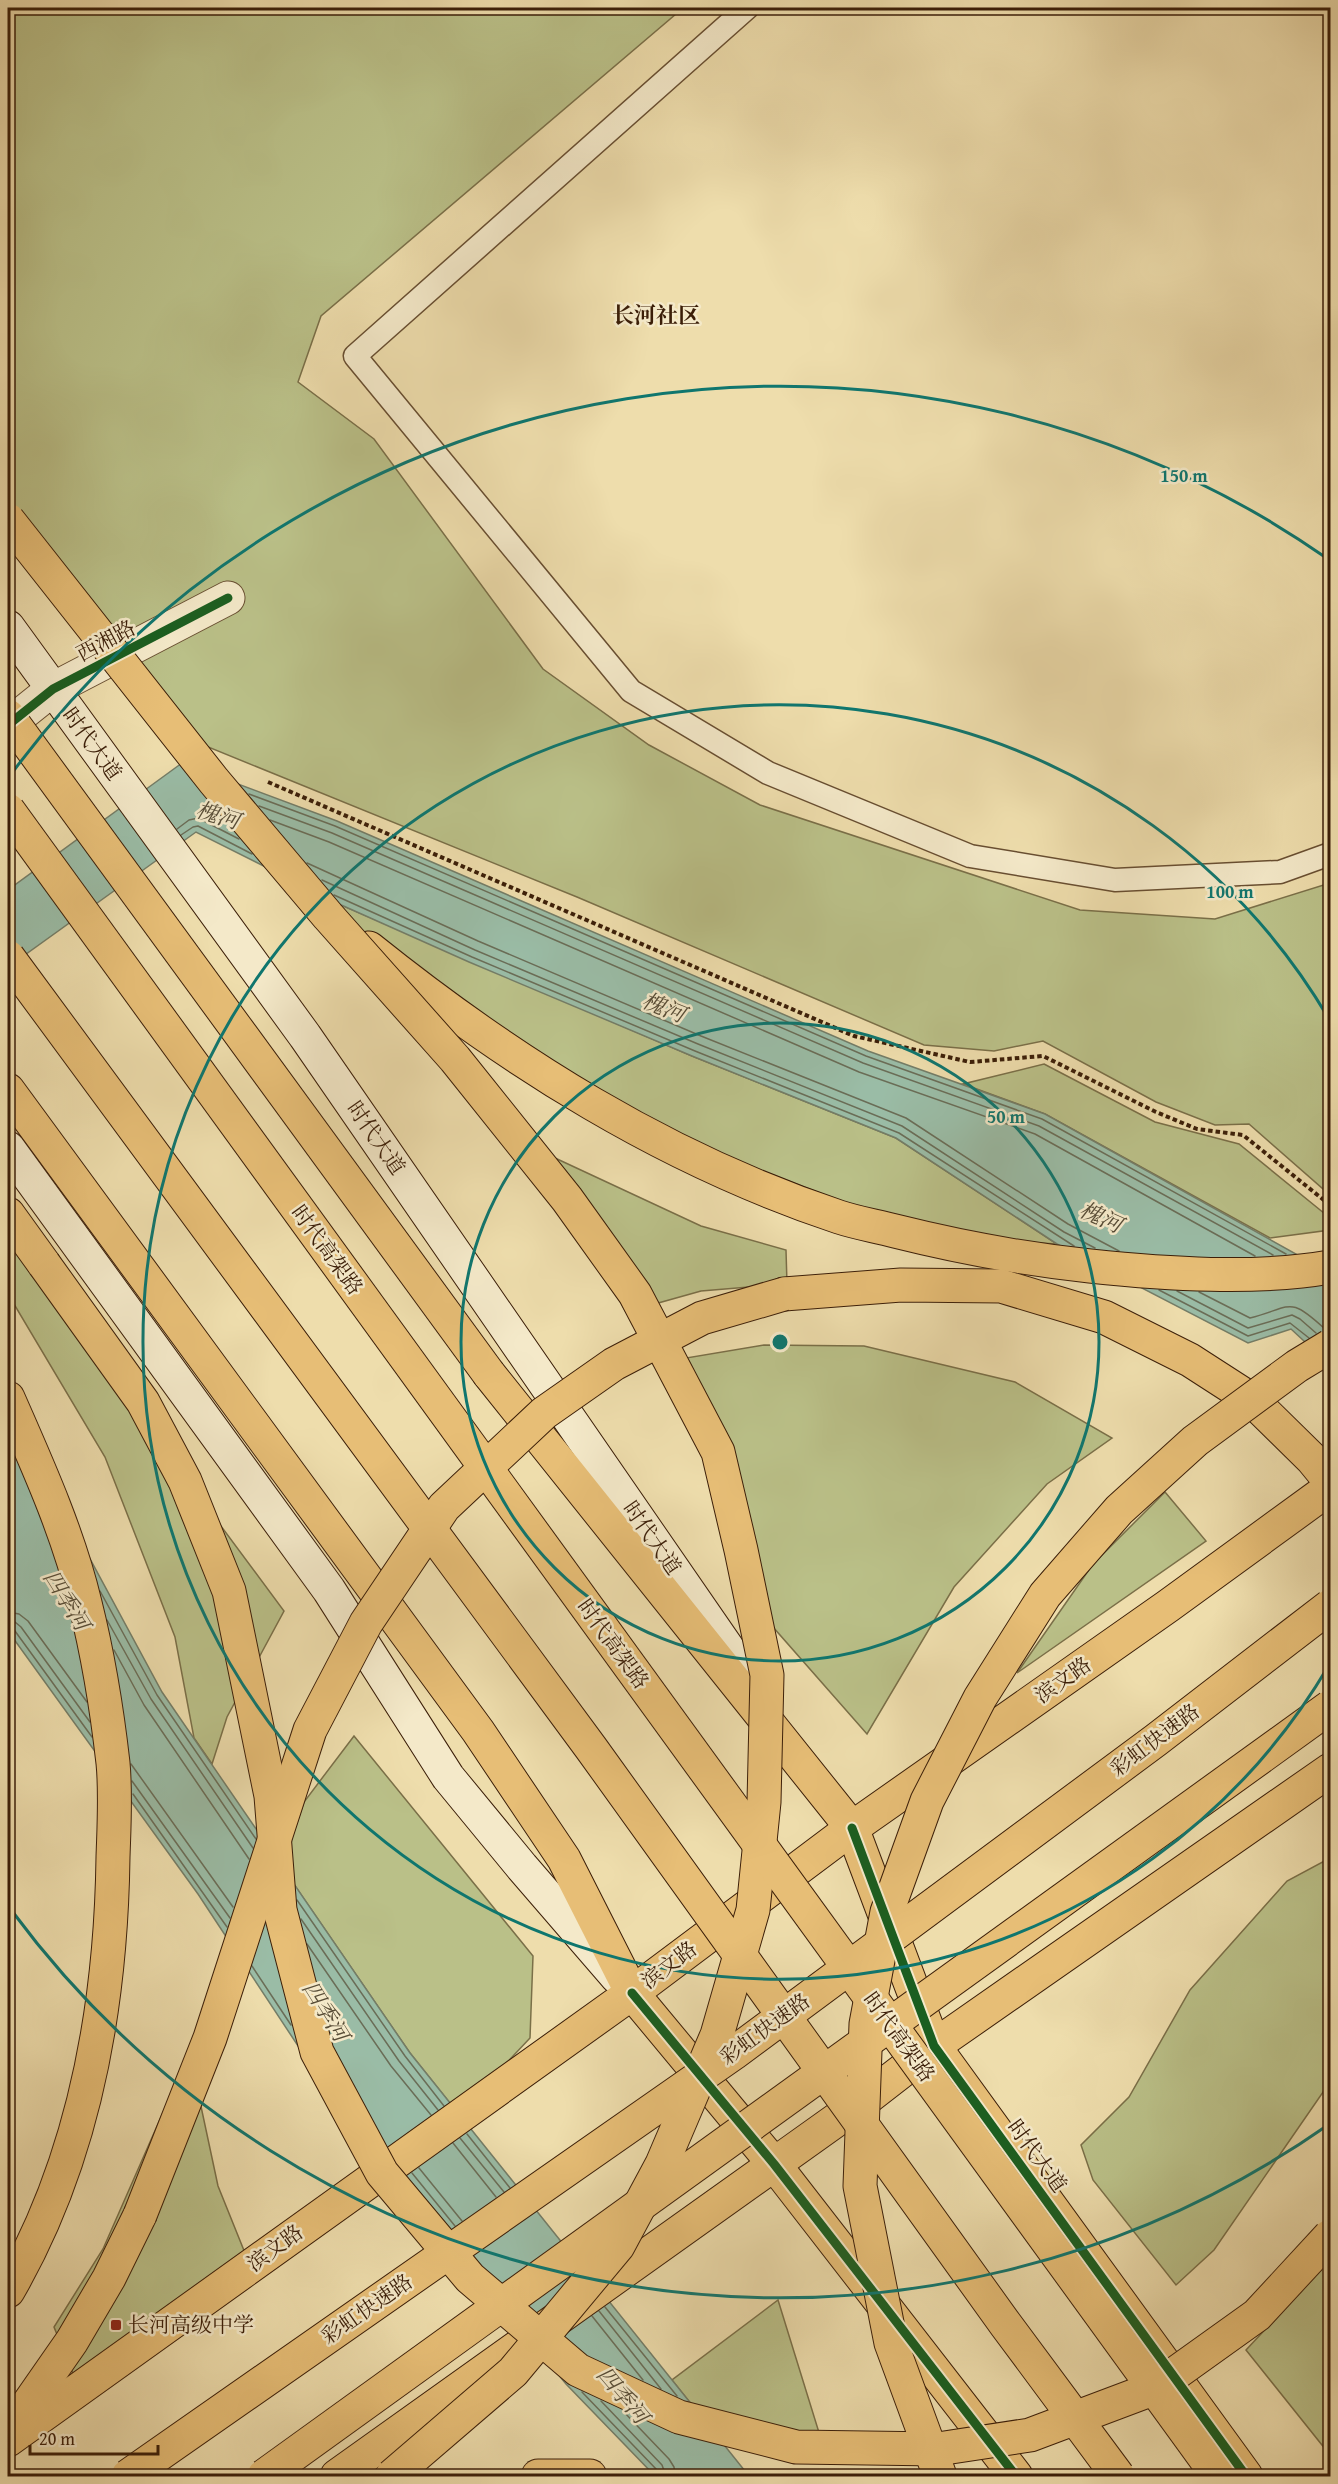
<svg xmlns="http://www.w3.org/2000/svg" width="1338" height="2484" font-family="'Gentium Book Plus','Noto Serif SC',serif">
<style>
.green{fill:#bac088;stroke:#7a6f48;stroke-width:1.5}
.water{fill:#9abca6;stroke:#747d67;stroke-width:1.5}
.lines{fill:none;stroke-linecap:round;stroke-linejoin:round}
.shore{stroke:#6a6d57;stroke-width:1.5}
.service-casing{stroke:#684e31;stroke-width:25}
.minor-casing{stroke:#684e31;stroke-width:35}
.secondary-casing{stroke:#3b1e08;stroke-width:35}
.primary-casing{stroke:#3b1e08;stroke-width:35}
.trunk-casing{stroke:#3b1e08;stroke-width:35}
.path{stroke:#3b1e08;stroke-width:4;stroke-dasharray:4.5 3;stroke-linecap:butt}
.service{stroke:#f4e9c9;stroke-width:22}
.minor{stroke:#f4e9c9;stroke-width:33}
.secondary{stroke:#f4e9c9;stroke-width:33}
.primary{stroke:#e7be76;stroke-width:33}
.trunk{stroke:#e7be76;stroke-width:33}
.trunk-bridge-casing{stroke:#3b1e08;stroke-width:35;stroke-linecap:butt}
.trunk-bridge{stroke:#e7be76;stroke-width:33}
.cycleway-casing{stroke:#f4e9c9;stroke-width:13}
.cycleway{stroke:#1b5e20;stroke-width:9}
.ring{fill:none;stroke:#0f766e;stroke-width:3}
.poi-dot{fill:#8f2418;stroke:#f4e9c9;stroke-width:2}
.labels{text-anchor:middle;stroke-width:5;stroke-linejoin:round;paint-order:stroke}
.street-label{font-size:21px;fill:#3b1e08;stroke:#f4e9c9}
.poi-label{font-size:21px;fill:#3b1e08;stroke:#f4e9c9;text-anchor:start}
.neighbourhood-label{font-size:22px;font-weight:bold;fill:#3b1e08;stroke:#f4e9c9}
.water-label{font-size:22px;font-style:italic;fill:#584d37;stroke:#f4e9c9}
.centre{fill:#0f766e;stroke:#f4e9c9;stroke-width:3}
.ring-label{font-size:18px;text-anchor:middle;font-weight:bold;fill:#0f766e;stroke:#f4e9c9;stroke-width:5;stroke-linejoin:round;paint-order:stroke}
</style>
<rect width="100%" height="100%" fill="#eeddac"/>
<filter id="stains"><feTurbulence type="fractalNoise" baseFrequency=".00333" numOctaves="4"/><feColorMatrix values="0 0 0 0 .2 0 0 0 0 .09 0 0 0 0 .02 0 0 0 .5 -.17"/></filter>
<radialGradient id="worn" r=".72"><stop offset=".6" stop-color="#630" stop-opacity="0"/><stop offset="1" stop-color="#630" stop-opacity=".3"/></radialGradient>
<!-- green -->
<g class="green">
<polygon points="8,8 683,8 321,316 298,382 374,439 543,669 649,745 760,805 1080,910 1215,919 1330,883 1330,1195 1249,1124 1215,1125 1156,1102 1043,1041 994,1051 924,1045 577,897 186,738 8,500"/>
<polygon points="339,904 692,1056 896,1138 1057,1244 1006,1241 882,1217 638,1123 347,924"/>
<polygon points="1044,1064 1155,1122 1239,1144 1330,1218 1330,1230 1270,1238 1045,1114 963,1084"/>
<polygon points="540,1151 701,1226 786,1250 787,1284 701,1291 626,1312"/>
<polygon points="8,1239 284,1611 227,1717 212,1764 194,1738 175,1637 105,1457 8,1294"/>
<polygon points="764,1345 864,1346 1015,1382 1112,1438 1047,1484 954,1587 867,1734 773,1627 686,1358"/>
<polygon points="1165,1492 1206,1541 1017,1673 1093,1564"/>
<polygon points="354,1736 533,1956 530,2038 499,2071 453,2107 410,2053 282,1867 304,1802"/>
<polygon points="1330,1858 1330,2082 1214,2250 1176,2285 1093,2180 1081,2145 1129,2097 1190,1990 1287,1881"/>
<polygon points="183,2067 199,2097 218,2186 245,2253 76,2381 54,2327 103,2249"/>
<polygon points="1330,2260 1330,2455 1246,2350"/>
<polygon points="778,2300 821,2439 703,2419 672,2380"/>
</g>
<!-- water -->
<g class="water">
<polygon points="182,763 337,821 868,1051 1045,1114 1330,1273 1330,1365 1291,1329 1248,1343 1057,1244 896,1138 692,1056 469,962 339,904 196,832 8,967 8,890"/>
<polygon points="8,1407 162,1692 410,2053 749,2476 655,2476 566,2384 331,2096 198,1894 8,1631"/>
</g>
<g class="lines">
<!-- shore -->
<g class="shore">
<polyline points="249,794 335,826 866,1056 1042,1119 1286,1254"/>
<polyline points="259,806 332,833 863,1063 1039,1126 1273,1255"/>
<polyline points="270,820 329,842 859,1072 1035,1134 1255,1256"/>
<polyline points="177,829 189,820 198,818 239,839"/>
<polyline points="181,835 193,827 198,826 252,854"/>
<polyline points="307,863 478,941 701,1036 906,1118 1068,1224 1119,1251"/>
<polyline points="322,880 475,950 698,1044 902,1126 1064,1232 1095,1248"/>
<polyline points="334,895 472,957 695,1051 899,1133 1074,1246"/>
<polyline points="1159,1290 1248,1336 1290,1323 1309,1338"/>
<polyline points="1177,1291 1248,1328 1292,1315 1300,1319 1316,1333"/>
<path d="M 1199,1292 L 1250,1318 C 1293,1307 1288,1295 1325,1329"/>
<polyline points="100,1591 157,1695 256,1839"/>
<polyline points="8,1612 19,1614 28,1621 87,1702"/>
<polyline points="107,1620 151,1699 253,1848"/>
<polyline points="8,1621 15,1622 21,1627 90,1722"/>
<polyline points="8,1629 15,1631 92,1737"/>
<polyline points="114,1650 144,1705 249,1859"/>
<polyline points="131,1764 233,1907"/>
<polyline points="132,1781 230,1918"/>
<polyline points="133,1794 227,1927"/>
<polyline points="297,1900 405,2056 444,2106"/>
<polyline points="301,1919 399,2061 438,2110"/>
<polyline points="307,1944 391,2066 431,2115"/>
<polyline points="252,1966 291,2025"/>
<polyline points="467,2134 510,2188"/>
<polyline points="460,2138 504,2192"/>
<polyline points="453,2143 496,2197"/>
<polyline points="419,2168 462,2221"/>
<polyline points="412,2173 455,2226"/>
<polyline points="605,2307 677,2396"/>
<polyline points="599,2311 661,2389"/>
<polyline points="592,2316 643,2380"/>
<polyline points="582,2392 657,2470 658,2476"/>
<polyline points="601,2401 662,2465 666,2476"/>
<polyline points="623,2411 669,2459 674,2467 675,2476"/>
</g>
<defs>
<polyline id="service" points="747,8 355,356 631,691 768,773 970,856 1115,880 1280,872 1330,854"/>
<polyline id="minor" points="8,725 53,689 228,598"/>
<g id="secondary">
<polyline points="8,627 305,1036 742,1669"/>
<polyline points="8,1148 329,1590 448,1777 522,1867 617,1977"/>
</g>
<g id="primary">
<polyline points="852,1828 934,2046 1246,2476"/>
<polyline points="632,1993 774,2164 1016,2476"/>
<polyline points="8,2440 632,1993 852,1828 1168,1606 1330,1488"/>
<polyline points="337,2476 867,2098 934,2046 1330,1770"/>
</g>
<g id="trunk">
<path d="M 369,948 C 511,1062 665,1159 839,1217 C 857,1223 876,1226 895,1231 C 959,1247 1024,1259 1090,1266 C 1166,1274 1256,1280 1330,1267"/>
<polyline points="8,1090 478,1731 564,1859 632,1993"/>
<polyline points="8,1214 44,1264"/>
<polyline points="784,1294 901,1285 1001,1286 1104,1317 1190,1360 1252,1400 1312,1459 1330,1481"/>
<polyline points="489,1374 852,1828"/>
<path d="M 8,1398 C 37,1464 68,1532 85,1603 C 98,1655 107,1710 113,1763 C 116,1794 114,1826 113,1857 C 111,2007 84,2160 8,2291"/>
<polyline points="8,2433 72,2341 109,2278 140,2215"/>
<polyline points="538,2476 590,2476"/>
</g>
</defs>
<!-- service casing -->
<use href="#service" class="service-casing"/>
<!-- minor casing -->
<use href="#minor" class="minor-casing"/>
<!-- secondary casing -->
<use href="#secondary" class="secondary-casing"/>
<!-- primary casing -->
<use href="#primary" class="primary-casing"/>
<!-- trunk casing -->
<use href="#trunk" class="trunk-casing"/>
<!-- path -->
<polyline class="path" points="268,782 854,1036 970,1062 1043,1056 1156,1112 1197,1129 1243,1135 1330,1205"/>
<!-- service -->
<use href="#service" class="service"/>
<!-- minor -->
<use href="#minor" class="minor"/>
<!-- secondary -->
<use href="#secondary" class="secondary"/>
<!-- primary -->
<use href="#primary" class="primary"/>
<!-- trunk -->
<use href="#trunk" class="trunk"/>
<defs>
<g id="trunk-bridge">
<polyline points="8,520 214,781 328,916 455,1059 567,1199 635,1294 718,1452 741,1550 767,1675 764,1802 753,1910 717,2035 662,2164 618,2246 513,2372 392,2476"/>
<polyline points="8,716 489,1374"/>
<polyline points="8,810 1218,2476"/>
<polyline points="8,957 591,1748 1006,2325 1118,2476"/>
<polyline points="44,1264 143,1402 185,1481 229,1591 271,1796 280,1910 317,2052 382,2173 470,2278 578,2370 679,2417 796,2447 938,2449 1030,2435 1155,2388 1257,2315 1330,2236"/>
<polyline points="140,2215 210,2038 310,1730 366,1623 444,1507 544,1413 614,1364 702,1318 784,1294"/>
<polyline points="128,2476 734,2053 1156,1740 1330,1606"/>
<polyline points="264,2476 1330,1707"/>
<polyline points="940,2476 891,2343 860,2186 866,2024 887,1912 927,1801 980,1698 1045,1595 1119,1510 1195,1441 1297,1366 1330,1346"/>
</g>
</defs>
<!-- trunk-bridge casing -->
<use href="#trunk-bridge" class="trunk-bridge-casing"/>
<!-- trunk-bridge -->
<use href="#trunk-bridge" class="trunk-bridge"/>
<defs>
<g id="cycleway">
<polyline points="8,725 53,689 228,598"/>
<polyline points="852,1828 934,2046 1246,2476"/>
<polyline points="632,1993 774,2164 1016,2476"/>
</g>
</defs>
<!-- cycleway casing -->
<use href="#cycleway" class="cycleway-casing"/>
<!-- cycleway -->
<use href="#cycleway" class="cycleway"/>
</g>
<!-- distance rings -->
<g class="ring">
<circle cx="780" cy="1342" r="319"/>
<path d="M1329 1665A637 637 0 1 1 1329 1019"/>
<path d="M1328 2125A956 956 0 0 1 12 1911M12 773A956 956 0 0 1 1328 559"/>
</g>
<!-- markers -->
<rect class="poi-dot" x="110" y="2319" width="12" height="12" rx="3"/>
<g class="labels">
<!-- street labels -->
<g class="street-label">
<text transform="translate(106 641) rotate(-28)" y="7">西湘路</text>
<text transform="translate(92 744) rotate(54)" y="7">时代大道</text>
<text transform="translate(376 1138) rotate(55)" y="7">时代大道</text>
<text transform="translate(327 1250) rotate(54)" y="7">时代高架路</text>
<text transform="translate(652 1538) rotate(55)" y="7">时代大道</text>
<text transform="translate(613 1644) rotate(54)" y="7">时代高架路</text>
<text transform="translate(1063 1680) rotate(-35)" y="7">滨文路</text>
<text transform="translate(1155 1740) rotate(-37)" y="7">彩虹快速路</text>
<text transform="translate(669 1965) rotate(-37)" y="7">滨文路</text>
<text transform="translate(765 2029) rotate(-36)" y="7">彩虹快速路</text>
<text transform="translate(899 2037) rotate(54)" y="7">时代高架路</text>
<text transform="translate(1037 2156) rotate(54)" y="7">时代大道</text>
<text transform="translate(275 2248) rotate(-36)" y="7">滨文路</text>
<text transform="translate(367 2309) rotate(-35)" y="7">彩虹快速路</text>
</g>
<!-- poi labels -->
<g class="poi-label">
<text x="128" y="2332">长河高级中学</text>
</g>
<!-- neighbourhood labels -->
<g class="neighbourhood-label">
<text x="656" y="323">长河社区</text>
</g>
<!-- water labels -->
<g class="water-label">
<text transform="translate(218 815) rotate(17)" y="8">槐河</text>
<text transform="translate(664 1007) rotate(22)" y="8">槐河</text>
<text transform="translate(1101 1217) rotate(24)" y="8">槐河</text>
<text transform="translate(67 1600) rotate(58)" y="8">四季河</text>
<text transform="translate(326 2011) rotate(58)" y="8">四季河</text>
<text transform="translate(623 2395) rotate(50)" y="8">四季河</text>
</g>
</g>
<circle cx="780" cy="1342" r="9" class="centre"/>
<g class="ring-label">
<text x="1184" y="482">150 m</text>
<text x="1230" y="898">100 m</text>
<text x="1006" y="1123">50 m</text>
</g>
<!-- margin -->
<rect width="1338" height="2484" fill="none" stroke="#eeddac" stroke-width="30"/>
<rect x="9" y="9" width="1320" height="2466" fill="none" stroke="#3b1e08" stroke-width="3"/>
<rect x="15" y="15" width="1308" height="2454" fill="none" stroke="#3b1e08" stroke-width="1.5"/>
<!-- scale -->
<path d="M30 2445v9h128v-9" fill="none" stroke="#3b1e08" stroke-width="3"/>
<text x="39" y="2445" font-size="18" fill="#3b1e08" stroke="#f4e9c9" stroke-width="4.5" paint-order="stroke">20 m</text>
<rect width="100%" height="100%" filter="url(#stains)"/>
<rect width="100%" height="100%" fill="url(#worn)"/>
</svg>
